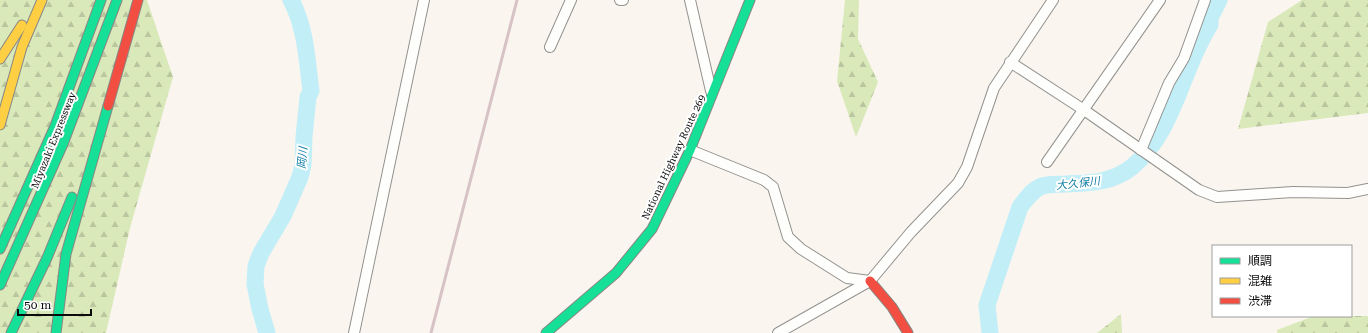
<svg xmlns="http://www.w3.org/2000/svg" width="1368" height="333" font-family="'Roboto Serif','Noto Sans JP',serif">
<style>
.forest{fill:url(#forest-firs)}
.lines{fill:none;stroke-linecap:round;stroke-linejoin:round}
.river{stroke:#c2eef7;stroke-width:17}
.street-casing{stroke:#93918e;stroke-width:12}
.fast-casing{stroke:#898784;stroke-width:11}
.slow-casing{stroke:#898784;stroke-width:11}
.jam-casing{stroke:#898784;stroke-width:11}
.street{stroke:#fefefd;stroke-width:10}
.fast{stroke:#16e098;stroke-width:9}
.slow{stroke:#ffcf43;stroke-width:9}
.jam{stroke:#f24e42;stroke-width:9}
.rail{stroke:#d7c2c5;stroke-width:3}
.labels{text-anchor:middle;stroke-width:4;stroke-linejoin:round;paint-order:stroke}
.street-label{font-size:10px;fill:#0b0b0b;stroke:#fff}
.water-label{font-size:11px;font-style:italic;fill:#0d7ba5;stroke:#fff}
</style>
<defs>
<pattern id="forest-firs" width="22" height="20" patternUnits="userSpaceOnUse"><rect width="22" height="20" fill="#dae9ba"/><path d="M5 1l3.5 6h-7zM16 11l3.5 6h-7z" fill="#bac69f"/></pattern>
</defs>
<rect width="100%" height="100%" fill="#faf6ef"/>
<!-- forest -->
<g class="forest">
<polygon points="0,0 147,0 173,77 130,228 106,333 0,333"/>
<polygon points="845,0 859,0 858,39 878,82 856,137 837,81"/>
<polygon points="1302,0 1368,0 1368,113 1238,129 1268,22"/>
<polygon points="1121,314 1122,333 1097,333"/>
<polygon points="1314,316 1368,316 1368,333 1277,333 1277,330"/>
</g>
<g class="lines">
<!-- river -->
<g class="river">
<path d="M 267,333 L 260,309 L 255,284 L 256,266 L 261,253 L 283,216 L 300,177 L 303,165 L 304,137 L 308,97 L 311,91 C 307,61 306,28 291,0"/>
<path d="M 990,333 L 987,305 L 1020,207 C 1026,199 1032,190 1042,186 C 1049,184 1058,184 1066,184 C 1090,183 1112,183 1132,167 C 1175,131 1181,70 1210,25 L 1210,18 L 1219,0"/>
</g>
<defs>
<g id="street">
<polyline points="620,0 623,0"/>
<polyline points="690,0 711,91"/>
<polyline points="550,47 571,0"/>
<polyline points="1010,62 1084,110 1199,190 1217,197 1293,192 1348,193 1368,189"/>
<polyline points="690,150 764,180 773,187 788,237 801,249 847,278 870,281"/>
<polyline points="1141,150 1169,83 1184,58 1205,0"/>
<polyline points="1047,162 1160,0"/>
<polyline points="354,333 424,0"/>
<polyline points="778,333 870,281 911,232 958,183 967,167 994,88 1053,0"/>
</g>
<g id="fast">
<polyline points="0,249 55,126 101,0"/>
<polyline points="0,285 63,144 117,0"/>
<polyline points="11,333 47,258 72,197"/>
<polyline points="56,333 66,254 108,106"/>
<polyline points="546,333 616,273 652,229 690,150 750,0"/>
</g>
<g id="slow">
<polyline points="0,59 22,25"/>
<polyline points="0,125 22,47 42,0"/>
</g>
<g id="jam">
<polyline points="108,106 138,0"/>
<polyline points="870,281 892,307 908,333"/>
</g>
</defs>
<!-- street casing -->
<use href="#street" class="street-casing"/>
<!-- fast casing -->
<use href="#fast" class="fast-casing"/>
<!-- slow casing -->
<use href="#slow" class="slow-casing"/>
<!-- jam casing -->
<use href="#jam" class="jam-casing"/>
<!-- street -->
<use href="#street" class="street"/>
<!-- fast -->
<use href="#fast" class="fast"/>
<!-- slow -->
<use href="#slow" class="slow"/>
<!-- jam -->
<use href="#jam" class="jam"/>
<!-- rail -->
<polyline class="rail" points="431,333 517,0"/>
</g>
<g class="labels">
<!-- street labels -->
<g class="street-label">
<text transform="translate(53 140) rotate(-68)" y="4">Miyazaki Expressway</text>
<text transform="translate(673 157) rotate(-65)" y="4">National Highway Route 269</text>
</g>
<!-- water labels -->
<g class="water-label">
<text transform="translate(302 158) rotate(-85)" y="4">岡川</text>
<text transform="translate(1078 183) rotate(-6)" y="4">大久保川</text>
</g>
</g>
<!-- legend -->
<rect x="1212" y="245" width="140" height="72" fill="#ffffff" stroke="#9d9d9d"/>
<rect x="1220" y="258" width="20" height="6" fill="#16e098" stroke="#9d9d9d"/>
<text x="1248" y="265" font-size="12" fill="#0b0b0b">順調</text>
<rect x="1220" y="278" width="20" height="6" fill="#ffcf43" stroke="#9d9d9d"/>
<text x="1248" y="285" font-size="12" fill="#0b0b0b">混雑</text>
<rect x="1220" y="298" width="20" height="6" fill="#f24e42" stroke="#9d9d9d"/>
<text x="1248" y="305" font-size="12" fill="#0b0b0b">渋滞</text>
<!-- scale -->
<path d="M18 309v6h73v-6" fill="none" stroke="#0b0b0b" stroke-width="2"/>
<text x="24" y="309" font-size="12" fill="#0b0b0b" stroke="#ffffff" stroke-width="3" paint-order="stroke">50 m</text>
</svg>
